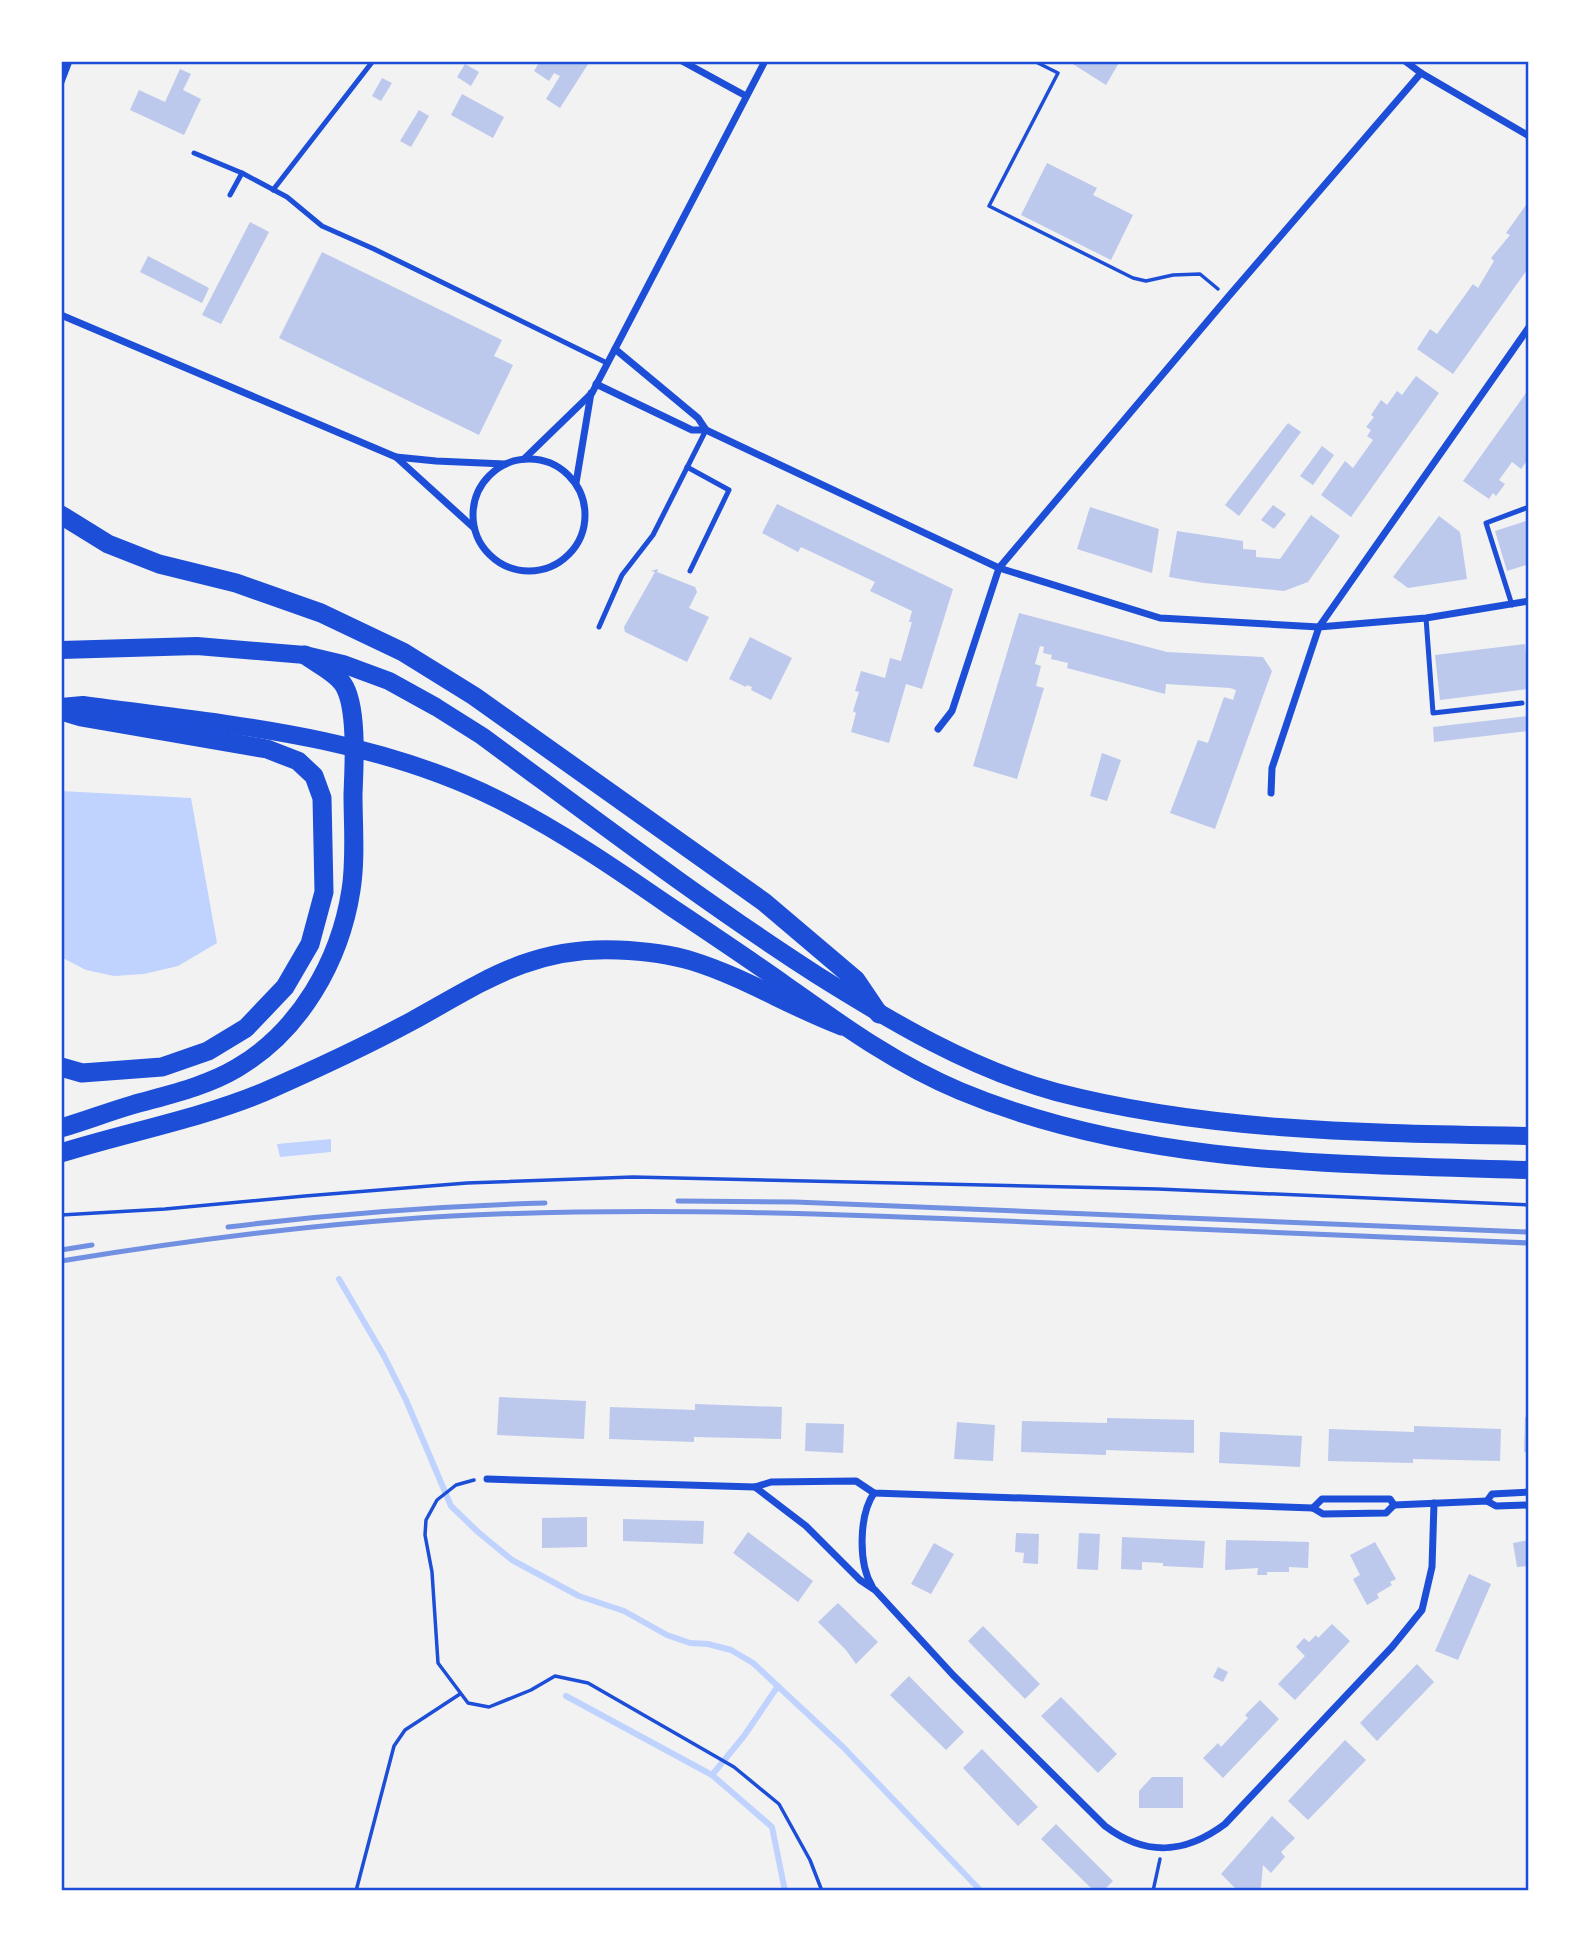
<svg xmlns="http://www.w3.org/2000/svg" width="1590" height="1952" font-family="'PT Sans Narrow',sans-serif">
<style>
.water{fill:#bfd3fe}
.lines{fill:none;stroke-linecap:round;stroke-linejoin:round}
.stream{stroke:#bfd3fe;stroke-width:6}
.building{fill:#bdc9ec}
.path{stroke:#1d4ed8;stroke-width:3.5}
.service{stroke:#1d4ed8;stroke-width:5}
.minor{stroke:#1d4ed8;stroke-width:7}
.trunk{stroke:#1d4ed8;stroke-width:18}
.motorway{stroke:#1d4ed8;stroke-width:19}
.rail{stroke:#7290e2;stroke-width:5}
.neatline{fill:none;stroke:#1d4ed8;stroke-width:2.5}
</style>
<rect width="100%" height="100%" fill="#f2f2f2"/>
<!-- water -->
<g class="water">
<polygon points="61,791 191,798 217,943 178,966 144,974 114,976 86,970 61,957"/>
<polygon points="331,1139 331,1152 280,1157 277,1144"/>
</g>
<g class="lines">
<!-- stream -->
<g class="stream">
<polyline points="339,1279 384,1356 406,1400 451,1506 478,1532 512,1560 579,1596 624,1611 667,1635 690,1643 708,1644 731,1650 753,1663 843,1747 981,1891"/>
<polyline points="778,1686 744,1736 712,1775 772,1827 785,1891"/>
<polyline points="566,1696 712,1775"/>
</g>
</g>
<!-- building -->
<g class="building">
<polygon points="540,61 590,61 560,108 546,99 560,76 554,73 549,81 534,71"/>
<polygon points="1068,61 1120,61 1106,85"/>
<polygon points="465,64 479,72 471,86 457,77"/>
<polygon points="180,69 191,74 183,90 201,99 184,135 130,110 139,90 165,102"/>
<polygon points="382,78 392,83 381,101 372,96"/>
<polygon points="462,94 504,117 493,138 451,115"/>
<polygon points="419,110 429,116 411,147 400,141"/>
<polygon points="1047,163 1097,188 1093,195 1133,215 1111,260 1021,215"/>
<polygon points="1526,205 1529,207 1529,267 1453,374 1417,349 1430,329 1437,334 1473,284 1478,288 1494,261 1491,258 1510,235 1506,233"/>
<polygon points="250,222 269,232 221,324 202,315"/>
<polygon points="322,252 502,340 494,356 513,365 479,435 279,338"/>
<polygon points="148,256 209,288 202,303 140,272"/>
<polygon points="1416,376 1439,393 1351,517 1321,495 1345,461 1353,468 1373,440 1367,436 1371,430 1366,427 1374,417 1371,415 1381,400 1387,405 1397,391 1402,395"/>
<polygon points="1526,393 1529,395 1529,458 1521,469 1512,462 1499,480 1505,484 1496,496 1493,493 1489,499 1463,481"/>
<polygon points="1288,423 1301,432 1239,516 1225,505"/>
<polygon points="1322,446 1334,455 1313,485 1300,476"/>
<polygon points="777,504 953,589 922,689 906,684 889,743 851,732 856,713 853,711 859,692 855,691 861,671 885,678 890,658 901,661 912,622 909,622 912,611 870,591 875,582 801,547 798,552 762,533"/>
<polygon points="1273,505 1286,514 1274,529 1261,520"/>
<polygon points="1090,507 1159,529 1152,573 1077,549"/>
<polygon points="1311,515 1340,536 1308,582 1284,591 1204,583 1169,577 1177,531 1243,541 1243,549 1256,550 1256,557 1280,559"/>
<polygon points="1439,516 1460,532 1467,579 1408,588 1393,577"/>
<polygon points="1529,520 1529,564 1507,571 1495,531"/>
<polygon points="658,569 657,572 695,587 697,592 689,608 709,617 687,662 625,632 624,627 655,572 651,571"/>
<polygon points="1019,613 1167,652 1263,657 1272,671 1215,829 1170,813 1198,740 1208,743 1224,697 1233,700 1236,690 1230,688 1166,684 1165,694 1067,668 1068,663 1051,659 1052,655 1043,653 1044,647 1040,646 1035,664 1041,666 1036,686 1044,688 1017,779 973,766"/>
<polygon points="750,637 792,658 771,700 751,690 752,687 747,685 746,687 729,679"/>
<polygon points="1525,644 1529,689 1440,700 1435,655"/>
<polygon points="1529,716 1529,731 1434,742 1433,727"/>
<polygon points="1102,753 1121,760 1107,801 1090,796"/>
<polygon points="499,1397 586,1401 584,1439 497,1435"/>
<polygon points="695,1404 782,1407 781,1439 694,1437 694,1442 609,1439 610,1407 695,1410"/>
<polygon points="1525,1417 1529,1417 1529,1453 1524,1452"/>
<polygon points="1107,1418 1194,1420 1194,1453 1106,1450 1106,1455 1021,1452 1022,1421 1107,1423"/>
<polygon points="957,1422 995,1425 993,1461 954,1459"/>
<polygon points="806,1423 844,1424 843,1453 805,1451"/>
<polygon points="1414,1426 1501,1429 1500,1461 1413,1459 1413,1463 1328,1461 1329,1429 1414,1432"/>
<polygon points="1220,1432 1302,1436 1300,1467 1219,1463"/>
<polygon points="587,1517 587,1547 542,1548 542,1518"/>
<polygon points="623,1519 704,1521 703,1544 623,1541"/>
<polygon points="748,1532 813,1581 798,1602 733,1553"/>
<polygon points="1016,1533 1039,1534 1038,1564 1023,1563 1024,1553 1015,1552"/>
<polygon points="1079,1533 1100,1534 1098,1570 1077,1569"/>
<polygon points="1122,1537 1205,1541 1203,1568 1163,1566 1163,1563 1142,1562 1142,1570 1121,1569"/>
<polygon points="1226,1540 1309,1542 1308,1568 1289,1567 1289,1572 1267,1572 1267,1575 1257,1575 1258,1568 1225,1570"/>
<polygon points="1529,1540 1529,1566 1517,1567 1513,1543"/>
<polygon points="1375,1542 1396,1579 1390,1582 1392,1585 1377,1594 1379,1598 1367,1605 1353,1579 1360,1575 1350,1555"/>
<polygon points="934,1543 954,1554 931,1594 911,1584"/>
<polygon points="1469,1574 1491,1584 1458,1660 1435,1651"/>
<polygon points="838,1603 878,1642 856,1664 846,1650 818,1622"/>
<polygon points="1332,1624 1350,1641 1295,1700 1278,1684 1305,1656 1296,1647 1304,1638 1309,1642 1316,1635 1318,1638"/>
<polygon points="983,1626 1040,1684 1025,1699 968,1641"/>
<polygon points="1417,1664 1434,1682 1377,1741 1360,1723"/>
<polygon points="1218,1667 1228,1672 1223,1682 1213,1677"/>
<polygon points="909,1676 964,1732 946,1750 890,1695"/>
<polygon points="1061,1697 1117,1754 1098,1773 1041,1716"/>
<polygon points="1260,1700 1279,1719 1223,1778 1203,1758 1218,1743 1221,1747 1248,1718 1245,1715"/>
<polygon points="1345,1740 1366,1760 1308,1820 1288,1801"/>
<polygon points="982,1749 1038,1807 1018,1826 963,1768"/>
<polygon points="1152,1777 1183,1777 1183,1808 1139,1808 1139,1791"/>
<polygon points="1272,1816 1295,1838 1281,1852 1285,1857 1271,1873 1263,1865 1261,1887 1257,1891 1238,1891 1221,1874"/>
<polygon points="1056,1824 1113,1881 1103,1891 1094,1891 1041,1839"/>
</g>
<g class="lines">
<!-- path -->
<g class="path">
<polyline points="1034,61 1058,73 989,206 1133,278 1146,281 1173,275 1200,274 1218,289"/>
<polyline points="61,1215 165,1209 305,1196 467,1183 633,1177 1158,1189 1529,1205"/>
<polyline points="474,1480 456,1485 437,1500 426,1520 425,1535 432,1572 438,1663 468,1703 489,1707 531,1690 555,1676 588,1683 734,1767 779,1804 810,1860 822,1891"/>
<polyline points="356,1891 394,1746 405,1730 460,1694"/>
<polyline points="1153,1891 1160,1859"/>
</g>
<!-- service -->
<g class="service">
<polyline points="194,153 242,173"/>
<polyline points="273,190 373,61"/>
<polyline points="230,195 242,173 287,197 322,226 374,249 607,363"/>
<polyline points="687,467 729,490 690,571"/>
<polyline points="1512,605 1486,523 1526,508"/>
<polyline points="1426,618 1433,713 1522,703"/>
<polyline points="599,627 622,575 653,535 706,430"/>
</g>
<!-- minor -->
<g class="minor">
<polyline points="682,61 746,96"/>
<polyline points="1405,61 1421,73 1529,136"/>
<polyline points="61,82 69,61"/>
<polyline points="61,315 396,457 436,461 505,464"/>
<polyline points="596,384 692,430 706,430 698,418 615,349"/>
<polyline points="706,430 999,568 1160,618 1319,627 1426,618 1529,601"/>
<polyline points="396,457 474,528"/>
<polyline points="524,459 592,393 765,61"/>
<circle cx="529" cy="515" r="56"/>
<polyline points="576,483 591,393"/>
<polyline points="938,729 952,711 999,568 1228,297 1421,73"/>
<polyline points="1271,793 1272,768 1319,627 1529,327"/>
<polyline points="487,1479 755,1487 771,1482 856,1481 874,1493 1313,1508 1323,1514 1386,1513 1394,1505"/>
<path d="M 755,1487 L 806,1526 L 860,1580 L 875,1590 L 953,1675 L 1105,1826 C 1146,1857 1185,1854 1225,1824 L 1392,1647 L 1422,1610 L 1432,1567 L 1434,1503"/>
<polyline points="1487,1501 1492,1494 1529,1492"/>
<polyline points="1313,1508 1322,1499 1390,1499 1394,1505 1487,1501 1496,1506 1529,1505"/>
<path d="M 872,1586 C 858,1563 859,1515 874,1493"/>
</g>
<!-- trunk -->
<g class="trunk">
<path d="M 61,650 L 197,646 L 305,655 L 343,664 L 389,681 L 436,707 L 482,736 C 592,817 702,901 817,975 C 892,1022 971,1069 1056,1092 C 1210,1132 1371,1133 1529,1136"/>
<path d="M 61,707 L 83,705 C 223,724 370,735 499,800 C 559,830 616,869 671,907 C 710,933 749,959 787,986 C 842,1025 897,1065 960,1091 C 1139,1166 1338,1164 1529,1170"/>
</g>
<!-- motorway -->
<g class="motorway">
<polyline points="61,515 108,544 159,564 236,583 321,613 403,652 474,696 764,902 856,980 879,1014"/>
<polyline points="61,711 81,717 267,749 298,761 314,776 322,798 324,892 310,944 285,987 246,1028 208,1051 162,1067 82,1073 61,1067"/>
<path d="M 61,1128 C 85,1121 108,1112 132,1105 C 167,1095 205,1087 237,1068 C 300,1031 340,961 351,890 C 356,859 353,826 353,794 C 354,768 358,706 343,684 C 335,672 317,664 305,655"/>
<path d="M 61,1153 C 128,1132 199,1119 264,1092 C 314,1070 364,1047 412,1021 C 483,982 532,946 618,950 C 642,951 669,954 692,961 C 744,977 791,1007 842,1026"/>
</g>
<!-- rail -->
<g class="rail">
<polyline points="678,1201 795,1202 1529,1232"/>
<path d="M 228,1227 C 333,1214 439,1206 545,1203"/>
<polyline points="61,1250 92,1245"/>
<path d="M 61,1261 C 197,1239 335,1221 472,1215 C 657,1207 842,1214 1027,1222 C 1194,1229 1361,1236 1529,1243"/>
</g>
</g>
<!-- border -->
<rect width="1590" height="1952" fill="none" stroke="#ffffff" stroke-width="126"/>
<rect x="63" y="63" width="1464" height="1826" class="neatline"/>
</svg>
